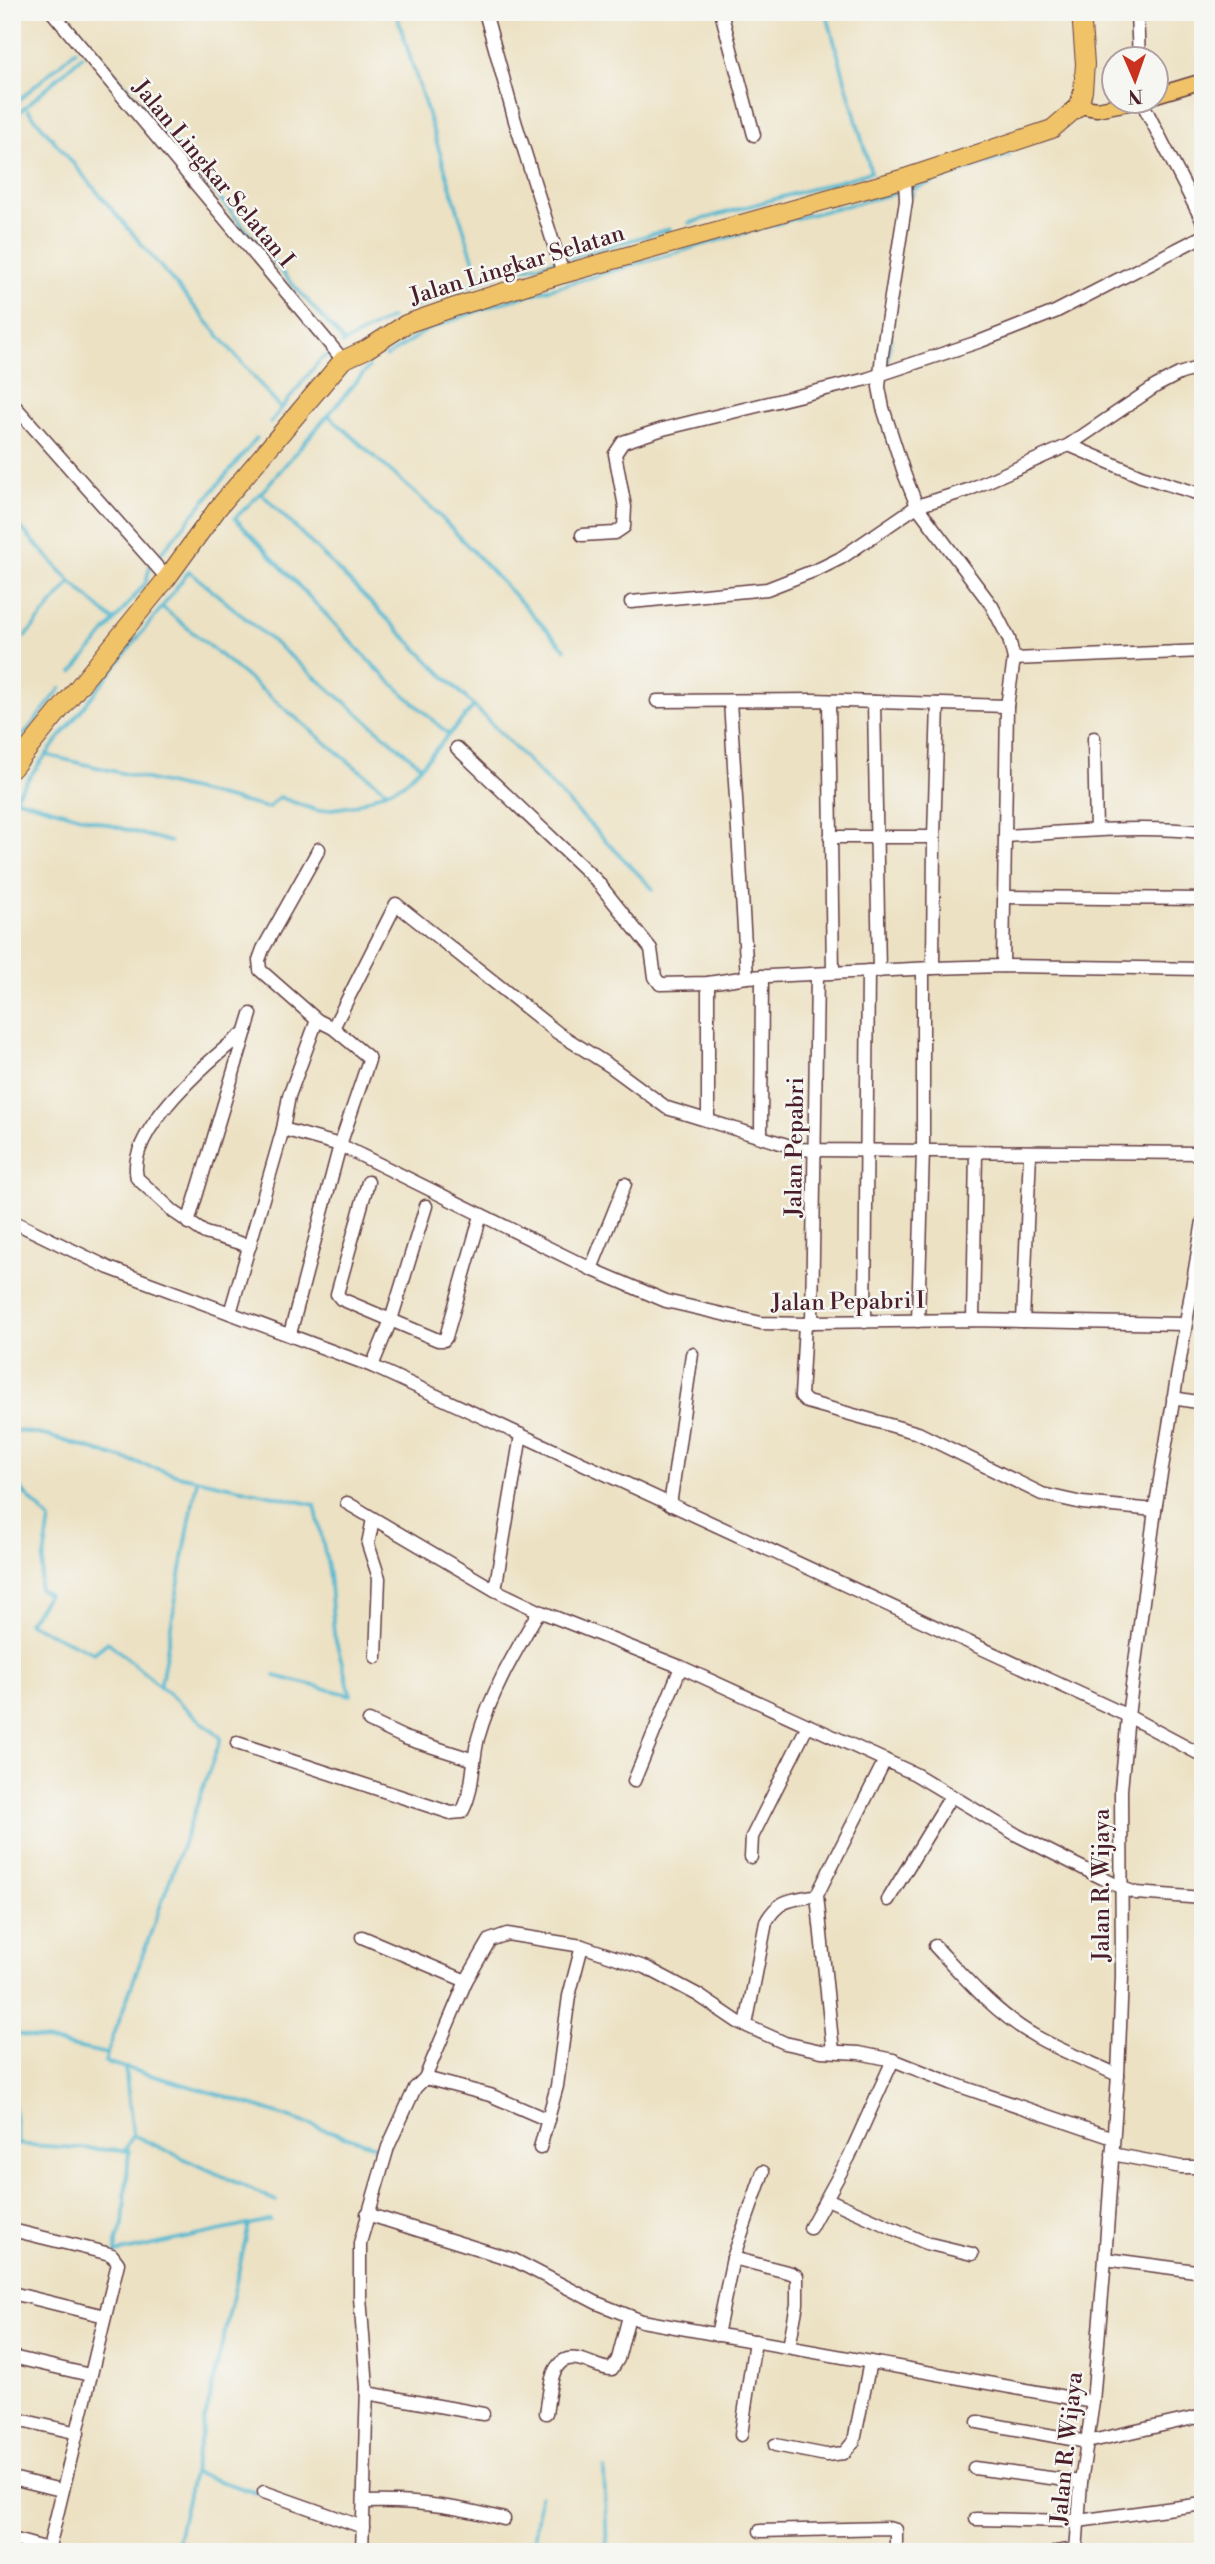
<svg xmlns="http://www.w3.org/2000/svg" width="1215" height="2564" font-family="'Libre Bodoni',serif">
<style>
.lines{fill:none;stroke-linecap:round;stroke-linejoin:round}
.stream{stroke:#52b8d0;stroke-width:3.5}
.minor-casing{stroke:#623c42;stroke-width:15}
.major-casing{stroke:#623c42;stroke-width:17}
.highway-casing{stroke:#623c42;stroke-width:20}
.minor{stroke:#fff;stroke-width:12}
.major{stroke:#f0c369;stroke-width:14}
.highway{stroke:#f0c369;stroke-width:18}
.labels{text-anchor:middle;stroke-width:5;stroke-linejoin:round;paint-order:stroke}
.street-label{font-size:23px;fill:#4a1f2b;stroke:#f6f6f2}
</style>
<rect width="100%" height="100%" fill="#f6f6f2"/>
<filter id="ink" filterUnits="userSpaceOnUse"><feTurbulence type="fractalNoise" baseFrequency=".0143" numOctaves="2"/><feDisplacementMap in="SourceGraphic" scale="14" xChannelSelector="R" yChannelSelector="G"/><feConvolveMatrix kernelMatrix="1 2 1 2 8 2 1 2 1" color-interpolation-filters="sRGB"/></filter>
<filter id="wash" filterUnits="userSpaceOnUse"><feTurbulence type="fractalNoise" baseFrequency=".00686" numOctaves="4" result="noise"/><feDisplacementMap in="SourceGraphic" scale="28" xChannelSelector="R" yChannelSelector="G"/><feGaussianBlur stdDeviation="1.57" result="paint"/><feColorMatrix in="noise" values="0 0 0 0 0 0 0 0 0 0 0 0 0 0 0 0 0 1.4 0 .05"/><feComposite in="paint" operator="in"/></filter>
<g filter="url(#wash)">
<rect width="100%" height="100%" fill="#ece1c3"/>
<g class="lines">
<!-- stream -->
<g class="stream">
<polyline points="63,12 281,271 345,343"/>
<polyline points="396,12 480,281"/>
<polyline points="12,106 76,50"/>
<polyline points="28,110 281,409"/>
<polyline points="12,119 82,56"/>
<polyline points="912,196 913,189 1010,155"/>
<polyline points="689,223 871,172 826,12"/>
<polyline points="568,258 670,229"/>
<polyline points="518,270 554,261 554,259"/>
<polyline points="409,309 498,274"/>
<polyline points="1036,313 1047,308"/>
<polyline points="891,335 887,364 891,366"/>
<polyline points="342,344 391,318"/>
<polyline points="386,357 427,330 494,305 797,218 897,193"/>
<polyline points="328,415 369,367"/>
<polyline points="270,423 320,360 332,353"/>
<polyline points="261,493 235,518 379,671 448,734"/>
<polyline points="12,518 71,582 114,621"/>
<polyline points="156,559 257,438"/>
<polyline points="162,607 189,571 421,766"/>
<polyline points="25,637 71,582"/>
<polyline points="12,653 13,653"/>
<polyline points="73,672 146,582 150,566"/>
<polyline points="474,706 653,889"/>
<polyline points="12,749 61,688"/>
<polyline points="46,755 14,798 170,842"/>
<polyline points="387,791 354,766 162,607 46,755 268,808 279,797 318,811 353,806 403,784 421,766 474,706 261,493 328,415 434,510 565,649"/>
<polyline points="12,1431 14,1430 48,1436 178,1475 315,1505 329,1572 334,1634 351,1695 275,1676"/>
<polyline points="12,1480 50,1520 39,1589 48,1595 28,1623 94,1653 108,1642 221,1738 107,2054"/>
<polyline points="160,1688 197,1480"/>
<polyline points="12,2033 107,2054 105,2062 224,2096 384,2149"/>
<polyline points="12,2093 19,2144"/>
<polyline points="133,2135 276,2201"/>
<polyline points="12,2144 127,2151"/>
<polyline points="116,2253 116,2241 123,2225 129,2151 126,2148 133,2135 125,2068"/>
<polyline points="116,2253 270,2220"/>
<polyline points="604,2469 607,2552"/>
<polyline points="194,2473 257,2493"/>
<polyline points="175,2552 249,2225"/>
<polyline points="533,2552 540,2496"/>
</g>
</g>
</g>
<g filter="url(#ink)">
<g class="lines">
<defs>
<g id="minor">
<polyline points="52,12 343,360"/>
<polyline points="485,12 515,121 563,274"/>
<polyline points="721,12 754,135"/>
<polyline points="1137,12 1139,60"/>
<polyline points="1142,102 1203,222"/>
<polyline points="905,178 906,201 882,354 879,387 883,408 905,476 917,506 992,606 1009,639 1014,659 1007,706 1003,966"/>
<polyline points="12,403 167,578"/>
<polyline points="1069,445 1141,476 1203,495"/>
<polyline points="582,535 615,533 624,527 625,507 615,454 623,442 663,429 867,379 981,341 1055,312 1203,236"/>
<polyline points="631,602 767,589 821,568 841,558 917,506 968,490 1069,445 1156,386 1179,374 1203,366"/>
<polyline points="1014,659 1203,651"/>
<polyline points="657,701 813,700 1007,706"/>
<polyline points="730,701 747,977"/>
<polyline points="829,701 833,972"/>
<polyline points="874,702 879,971"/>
<polyline points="1094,738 1096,830"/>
<polyline points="457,748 596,880 651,949 655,977 660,984 708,983 747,977 933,968 1003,966 1203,969"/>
<path d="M 1005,836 C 1071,832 1137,825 1203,832"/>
<polyline points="830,837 934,837"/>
<polyline points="1004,897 1203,899"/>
<polyline points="933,968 934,837 938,704"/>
<polyline points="333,1028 396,904 558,1033 610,1066 667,1108 800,1149 815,1150 1203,1153"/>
<path d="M 246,1031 C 213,1057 125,1131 137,1178 L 174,1212 L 205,1233 L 250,1246"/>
<polyline points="708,1119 708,983"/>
<polyline points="283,1129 340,1145 591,1269 666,1301 761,1323 805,1324 812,1322 973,1320 1184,1324"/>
<polyline points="761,1135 762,976"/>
<polyline points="368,1182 337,1294 341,1299 438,1340 444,1340 446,1337 479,1222"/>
<polyline points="12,1221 109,1268 372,1366 1128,1716 1203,1756"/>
<polyline points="188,1223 251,1014"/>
<polyline points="591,1269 625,1184"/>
<polyline points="230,1313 283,1129 289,1096 317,1020"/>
<polyline points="973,1320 976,1152"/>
<polyline points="918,1321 923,1150 923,969"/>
<polyline points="1023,1321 1030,1152"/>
<polyline points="812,1322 817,974"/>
<polyline points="865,1322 868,971"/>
<polyline points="805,1324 801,1396 807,1402 918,1433 1042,1494 1082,1503 1155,1510"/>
<polyline points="290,1334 340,1145 369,1060 368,1057 333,1028 317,1020 260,970 259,960 263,949 319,849"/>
<polyline points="372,1366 391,1320 426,1206"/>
<polyline points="1173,1398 1203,1403"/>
<polyline points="347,1503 495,1590 539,1611 681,1667 915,1774 1017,1835 1122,1888 1136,1893 1203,1898"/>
<polyline points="670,1505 692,1354"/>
<polyline points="373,1519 368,1544 379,1578 376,1657"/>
<polyline points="495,1590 521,1435"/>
<polyline points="369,1721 405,1738 474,1760"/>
<path d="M 237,1743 L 451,1813 L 462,1812 C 474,1791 472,1762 478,1738 C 491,1692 515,1652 539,1611"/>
<polyline points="634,1781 681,1667"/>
<polyline points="751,1857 752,1837 808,1725"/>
<polyline points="888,1900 951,1796"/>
<polyline points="362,1937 466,1981"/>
<path d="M 935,1946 C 965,1978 996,2014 1035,2036 C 1061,2051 1090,2062 1118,2075"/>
<path d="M 746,2025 L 766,1922 C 779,1898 793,1900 817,1895"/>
<polyline points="833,2051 817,1895 885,1760"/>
<polyline points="425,2078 490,2095 548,2120"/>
<polyline points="540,2148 557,2086 569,1996 582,1946"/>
<polyline points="1112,2154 1181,2167 1203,2167"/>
<polyline points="827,2199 926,2243 972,2254"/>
<polyline points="367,2214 514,2260 597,2303 642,2321 1093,2402"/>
<polyline points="810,2228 849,2157 893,2060"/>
<polyline points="12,2230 106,2253 112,2255 118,2263 48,2552"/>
<polyline points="733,2258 791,2273 797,2276 797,2304 789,2347"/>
<polyline points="1105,2259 1203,2272"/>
<polyline points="12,2293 105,2316"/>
<polyline points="717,2335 733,2258 763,2172"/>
<polyline points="12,2357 90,2375"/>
<polyline points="367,2393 483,2414"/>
<path d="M 546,2413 C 551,2388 549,2348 585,2361 C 594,2364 602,2369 612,2369 L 618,2359 L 629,2316"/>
<polyline points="12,2418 78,2433"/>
<polyline points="978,2422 1087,2442 1203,2416"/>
<polyline points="741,2435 755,2341"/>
<polyline points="775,2445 826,2455 844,2453 854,2441 870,2362"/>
<polyline points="974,2468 1081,2482"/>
<polyline points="12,2478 61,2490"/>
<polyline points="264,2492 363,2527"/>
<path d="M 364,2502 C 413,2500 457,2506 504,2519"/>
<polyline points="976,2519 1078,2521 1203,2504"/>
<polyline points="760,2531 888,2528 896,2530 896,2552"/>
<polyline points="12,2539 48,2549"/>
<polyline points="362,2552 367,2387 360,2297 360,2243 388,2147 415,2088 425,2078 466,1981 490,1940 507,1934 582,1946 647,1968 698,1995 738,2022 785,2043 821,2051 859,2053 893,2060 951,2083 1113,2138"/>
<polyline points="1056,2552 1076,2549"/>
<polyline points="1076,2552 1081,2482 1093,2402 1105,2259 1118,2075 1122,1977 1121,1790 1128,1716 1155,1510 1203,1221"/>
</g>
<g id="major">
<polyline points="1156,95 1203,81"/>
<polyline points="1079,106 1097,109 1134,102"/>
</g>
<polyline id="highway" points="12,769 167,578 218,508 343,360 367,349 406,324 455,307 563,274 905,178 1052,129 1079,106 1083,91 1085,64 1081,12"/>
</defs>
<!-- minor casing -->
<use href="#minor" class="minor-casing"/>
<!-- major casing -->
<use href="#major" class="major-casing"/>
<!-- highway casing -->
<use href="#highway" class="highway-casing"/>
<!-- minor -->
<use href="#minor" class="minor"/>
<!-- major -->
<use href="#major" class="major"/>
<!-- highway -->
<use href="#highway" class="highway"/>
</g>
</g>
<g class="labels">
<!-- street labels -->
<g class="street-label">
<text transform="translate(214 173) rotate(50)" y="8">Jalan Lingkar Selatan I</text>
<text transform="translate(517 264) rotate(-17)" y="8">Jalan Lingkar Selatan</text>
<text transform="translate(794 1147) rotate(-89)" y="8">Jalan Pepabri</text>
<text transform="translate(848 1301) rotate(-1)" y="8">Jalan Pepabri I</text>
<text transform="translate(1101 1885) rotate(-90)" y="8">Jalan R. Wijaya</text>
<text transform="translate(1066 2448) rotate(-84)" y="8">Jalan R. Wijaya</text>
</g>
</g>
<!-- margin -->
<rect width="1215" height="2564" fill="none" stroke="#f6f6f2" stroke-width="42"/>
<!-- north arrow -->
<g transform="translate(1135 80) rotate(178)"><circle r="33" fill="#f6f6f2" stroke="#b1a0a2" stroke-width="2"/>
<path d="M0-5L12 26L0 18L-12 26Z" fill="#c8321e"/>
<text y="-10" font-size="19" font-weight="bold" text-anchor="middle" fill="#4a1f2b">N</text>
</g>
</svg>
